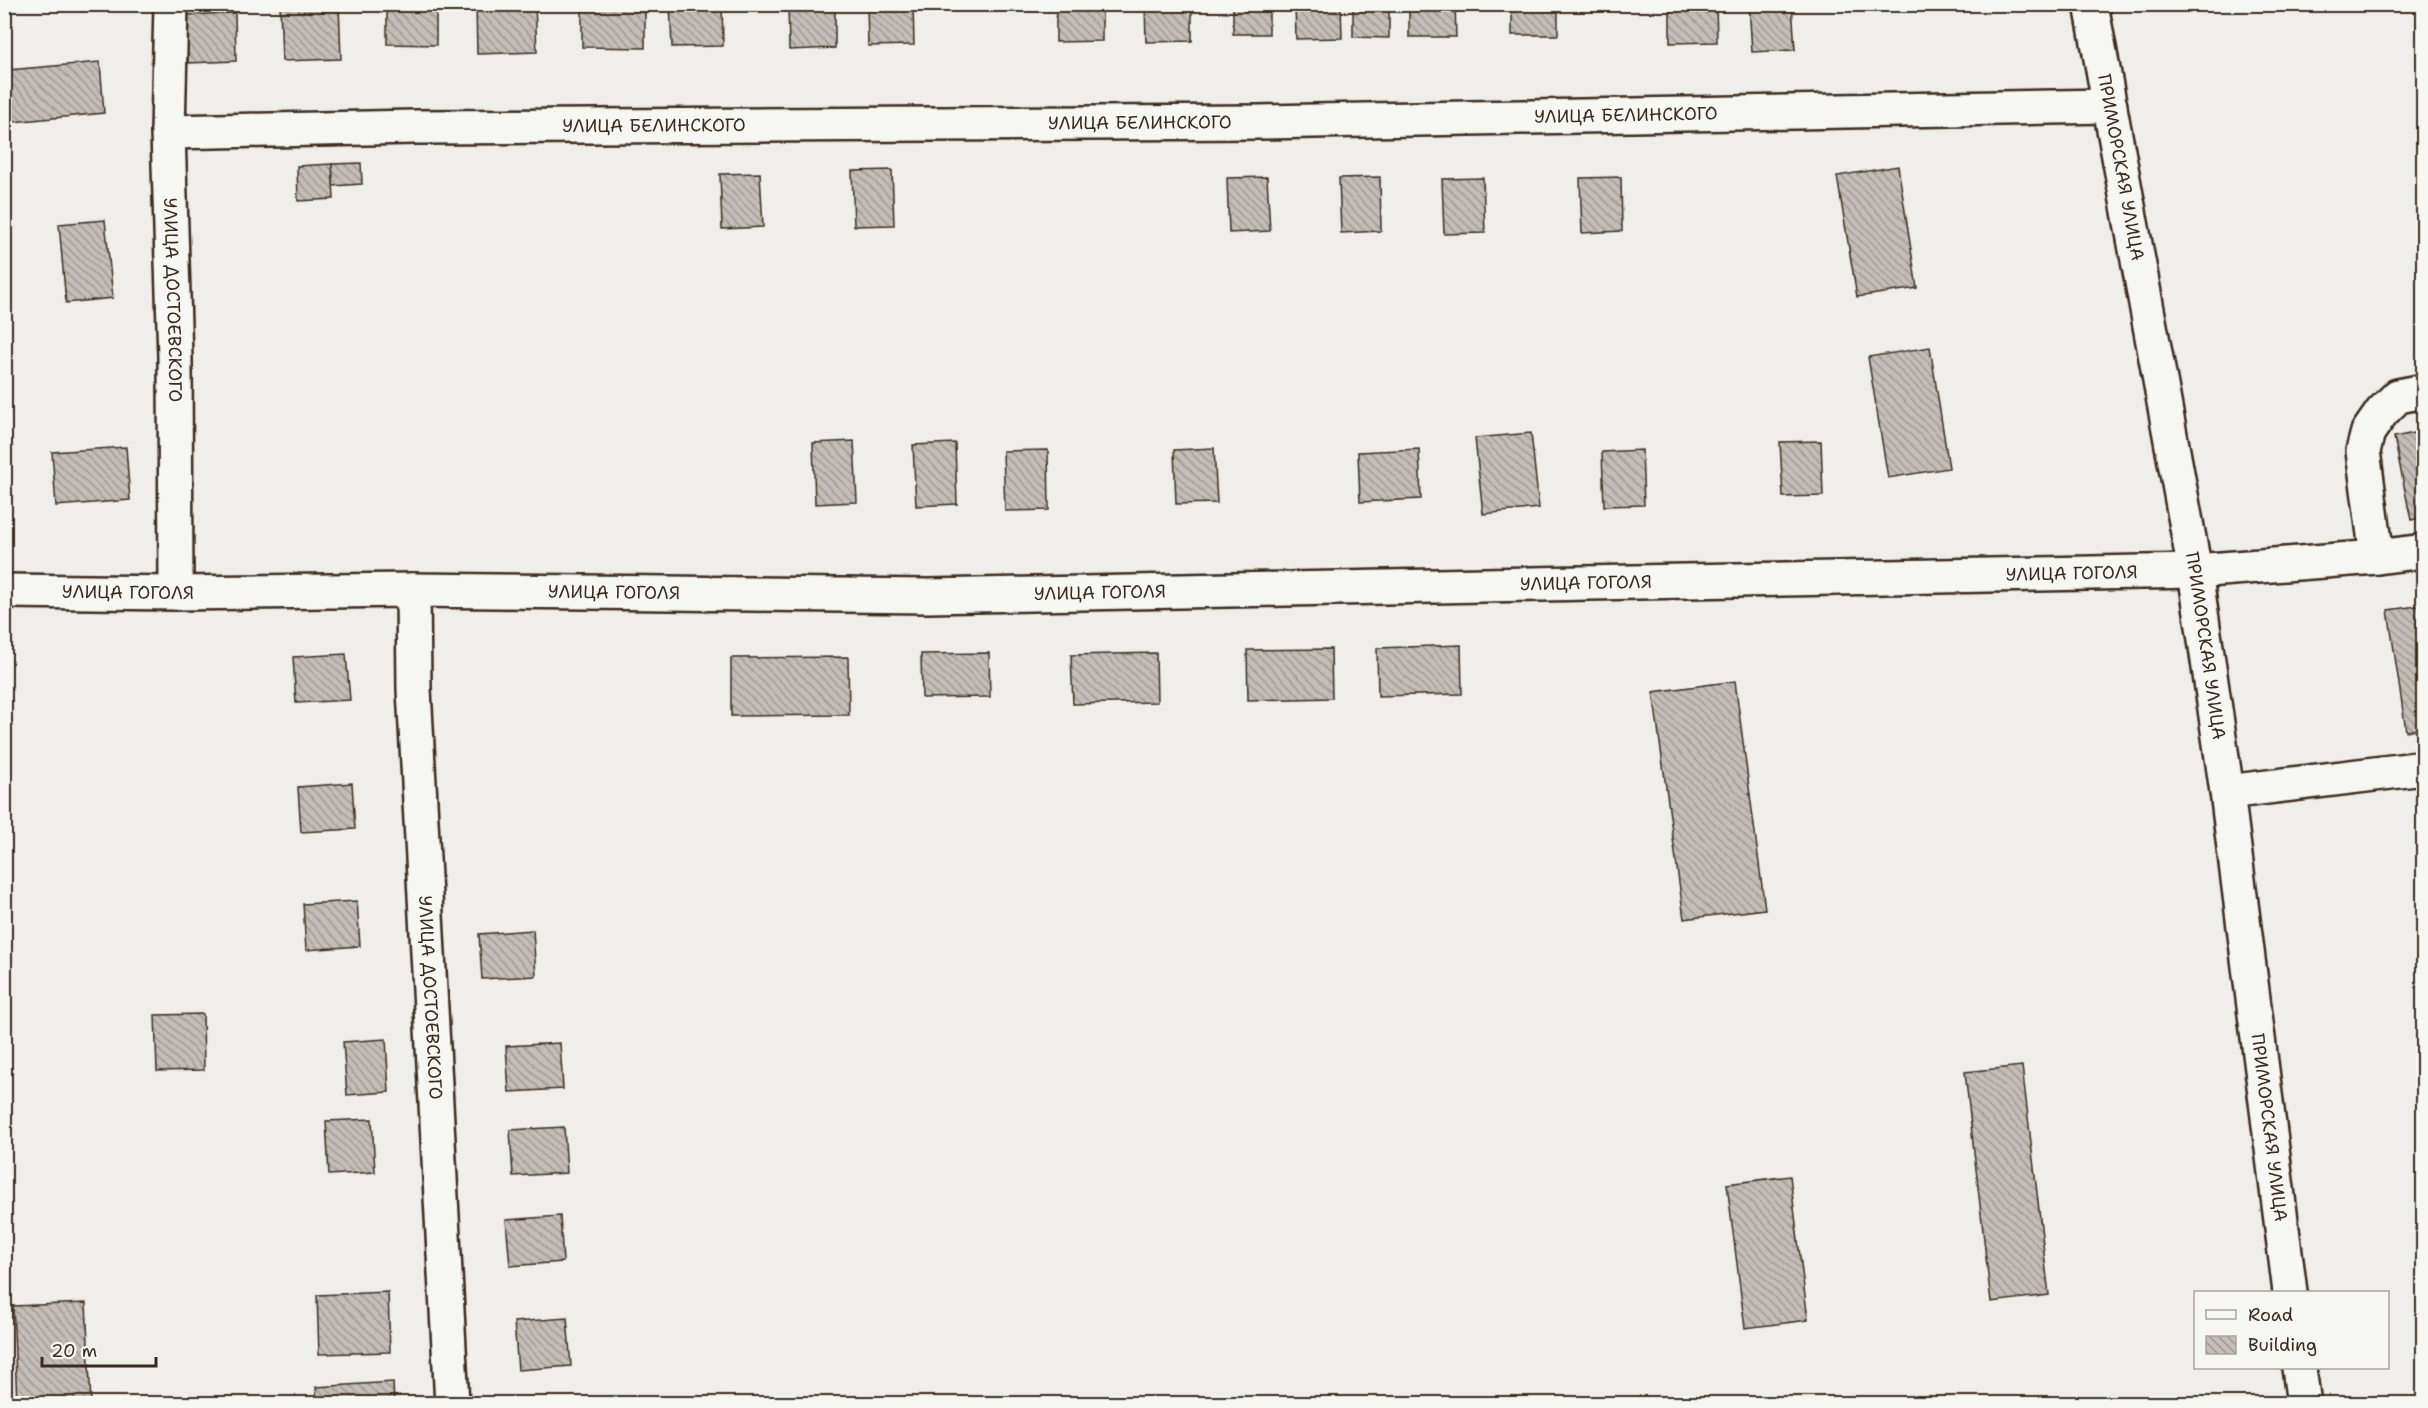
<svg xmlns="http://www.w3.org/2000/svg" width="2428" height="1408" font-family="'Shantell Sans',sans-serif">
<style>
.building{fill:url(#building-back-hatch);stroke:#3b2a1e;stroke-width:1.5}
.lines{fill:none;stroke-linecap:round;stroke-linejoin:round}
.minor-casing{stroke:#3b2a1e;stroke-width:38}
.major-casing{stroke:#3b2a1e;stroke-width:38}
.minor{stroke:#f6f6f2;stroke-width:33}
.major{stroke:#f6f6f2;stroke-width:33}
.labels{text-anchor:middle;stroke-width:4.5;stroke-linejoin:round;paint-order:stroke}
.street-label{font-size:18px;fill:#3b2a1e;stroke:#f6f6f2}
</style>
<defs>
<pattern id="building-back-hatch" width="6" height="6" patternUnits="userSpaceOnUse" patternTransform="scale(1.5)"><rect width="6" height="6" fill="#c2bdb7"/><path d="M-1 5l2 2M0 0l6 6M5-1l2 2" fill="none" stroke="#9f9a94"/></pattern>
</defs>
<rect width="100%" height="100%" fill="#efeeea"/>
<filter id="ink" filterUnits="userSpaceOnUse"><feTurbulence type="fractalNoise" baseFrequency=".0167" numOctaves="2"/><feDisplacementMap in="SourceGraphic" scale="12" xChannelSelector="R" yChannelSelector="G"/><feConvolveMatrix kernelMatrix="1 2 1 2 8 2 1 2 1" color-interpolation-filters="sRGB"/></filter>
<g filter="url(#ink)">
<!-- building -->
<g class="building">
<polygon points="339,4 341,59 282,61 280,5"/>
<polygon points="387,4 436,4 436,45 387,44"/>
<polygon points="476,4 535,4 537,52 477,54"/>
<polygon points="582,4 645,4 645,48 582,47"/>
<polygon points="670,4 722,4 723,46 672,47"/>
<polygon points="788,4 835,4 835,48 789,50"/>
<polygon points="867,4 913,4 914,45 868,46"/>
<polygon points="1056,4 1102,4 1102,41 1056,42"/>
<polygon points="1145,4 1192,4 1192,41 1146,42"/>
<rect x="1233" y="4" width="36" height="30"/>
<polygon points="1295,4 1341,4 1342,38 1296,39"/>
<polygon points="1353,4 1389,4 1389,38 1353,37"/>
<polygon points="1409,4 1455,4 1456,37 1409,37"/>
<rect x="1512" y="4" width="46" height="31"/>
<polygon points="1670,4 1716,4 1717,42 1670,43"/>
<polygon points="1749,4 1792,4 1795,50 1752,52"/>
<polygon points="235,13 236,61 188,63 186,15"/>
<polygon points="100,62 104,113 13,122 8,70"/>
<polygon points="361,163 362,184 333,186 332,164"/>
<polygon points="332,164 334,199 298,201 297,166"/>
<polygon points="1898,166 1917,288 1857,297 1837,176"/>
<polygon points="892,170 894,225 854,226 852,171"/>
<polygon points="760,173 763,227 722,229 720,174"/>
<polygon points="1267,177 1270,231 1229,233 1227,178"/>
<polygon points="1380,177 1381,231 1341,233 1339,178"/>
<polygon points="1621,177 1622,231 1582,233 1580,178"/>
<polygon points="1483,178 1485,233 1444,234 1442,179"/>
<polygon points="105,220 113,298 66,303 59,224"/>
<polygon points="1930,347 1949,468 1888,478 1868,357"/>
<polygon points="2424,431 2424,517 2411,520 2394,437"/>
<polygon points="1531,433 1539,508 1483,514 1475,438"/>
<polygon points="854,441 857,502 815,504 813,443"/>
<polygon points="1821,441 1823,496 1783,497 1780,442"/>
<polygon points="955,443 957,504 916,506 913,445"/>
<polygon points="126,447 130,500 56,506 52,452"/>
<polygon points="1214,448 1217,503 1176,504 1174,450"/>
<polygon points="1419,449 1421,499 1360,502 1358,452"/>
<polygon points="1048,450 1049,510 1005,511 1003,451"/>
<polygon points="1642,450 1644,505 1604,506 1602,452"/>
<polygon points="2424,605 2424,728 2406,731 2388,610"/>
<polygon points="1461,645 1462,694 1378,696 1377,648"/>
<polygon points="1331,649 1332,698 1248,700 1247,650"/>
<polygon points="989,653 990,697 922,698 921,654"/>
<polygon points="1156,653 1157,702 1073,704 1071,655"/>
<polygon points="346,654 350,700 296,703 293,657"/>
<polygon points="848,657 849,715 731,716 731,658"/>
<polygon points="1735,681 1765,909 1684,919 1653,692"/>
<polygon points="352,783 355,829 301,832 298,787"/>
<polygon points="357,901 360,946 306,950 303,904"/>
<polygon points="533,930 536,976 482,979 479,934"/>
<polygon points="203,1014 204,1070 157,1071 155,1015"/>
<polygon points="386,1039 389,1092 347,1095 343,1042"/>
<polygon points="560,1043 563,1089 509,1092 506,1046"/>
<polygon points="2022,1066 2049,1295 1991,1302 1965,1072"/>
<polygon points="372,1119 375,1172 329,1175 326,1121"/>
<polygon points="564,1127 567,1173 513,1176 510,1130"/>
<polygon points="1790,1176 1808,1320 1745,1328 1727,1184"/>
<polygon points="560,1216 563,1262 510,1266 506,1220"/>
<polygon points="388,1292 390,1352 319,1354 317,1295"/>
<polygon points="86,1303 91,1404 17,1404 13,1306"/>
<polygon points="567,1318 571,1366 518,1370 514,1322"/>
<polygon points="393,1382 394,1404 317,1404 316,1387"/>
</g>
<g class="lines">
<defs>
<g id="minor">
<path id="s1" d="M 171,4 L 168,132 L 175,358 L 176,593"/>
<path id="s2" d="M 168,132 L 415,127 L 1259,122 L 2110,106"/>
<polyline points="2377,557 2363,451 2368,432 2382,412 2398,396 2424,391"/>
<path id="s3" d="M 413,590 L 414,689 L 452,1404"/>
<path id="s4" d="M 4,591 L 176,593 L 413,590 L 928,596 L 2195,571 L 2377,557 L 2424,551"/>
<polyline points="2227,792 2424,768"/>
</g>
<g id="major">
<path id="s5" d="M 2091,4 L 2195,571 L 2227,792 L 2290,1292"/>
<polyline points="2299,1368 2304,1404"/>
</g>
</defs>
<!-- minor casing -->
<use href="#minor" class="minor-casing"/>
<!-- major casing -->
<use href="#major" class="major-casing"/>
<!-- minor -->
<use href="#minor" class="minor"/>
<!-- major -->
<use href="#major" class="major"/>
</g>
</g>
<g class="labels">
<!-- street labels -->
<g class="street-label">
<text dy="6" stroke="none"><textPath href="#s2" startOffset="1458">УЛИЦА БЕЛИНСКОГО</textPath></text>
<text dy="6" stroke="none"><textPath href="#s2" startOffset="972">УЛИЦА БЕЛИНСКОГО</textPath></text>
<text dy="6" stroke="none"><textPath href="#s2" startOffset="486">УЛИЦА БЕЛИНСКОГО</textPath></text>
<text dy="6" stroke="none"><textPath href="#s5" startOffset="166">ПРИМОРСКАЯ УЛИЦА</textPath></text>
<text dy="6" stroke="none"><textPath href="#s1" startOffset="296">УЛИЦА ДОСТОЕВСКОГО</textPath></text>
<text dy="6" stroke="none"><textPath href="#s4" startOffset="2068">УЛИЦА ГОГОЛЯ</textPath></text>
<text dy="6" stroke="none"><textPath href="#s4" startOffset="1582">УЛИЦА ГОГОЛЯ</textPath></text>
<text dy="6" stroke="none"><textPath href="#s4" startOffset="124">УЛИЦА ГОГОЛЯ</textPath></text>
<text dy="6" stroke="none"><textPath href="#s4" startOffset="610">УЛИЦА ГОГОЛЯ</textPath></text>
<text dy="6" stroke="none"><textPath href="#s4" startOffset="1096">УЛИЦА ГОГОЛЯ</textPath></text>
<text dy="6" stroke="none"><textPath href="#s5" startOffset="652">ПРИМОРСКАЯ УЛИЦА</textPath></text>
<text dy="6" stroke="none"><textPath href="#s3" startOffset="408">УЛИЦА ДОСТОЕВСКОГО</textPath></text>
<text dy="6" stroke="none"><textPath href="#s5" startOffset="1138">ПРИМОРСКАЯ УЛИЦА</textPath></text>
</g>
</g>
<!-- margin -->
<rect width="2428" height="1408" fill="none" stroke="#f6f6f2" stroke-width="24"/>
<rect x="12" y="12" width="2404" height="1384" fill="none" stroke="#3b2a1e" stroke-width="2" filter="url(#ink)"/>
<!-- legend -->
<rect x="2194" y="1291" width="195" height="78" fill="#f6f6f2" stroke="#aba49d" stroke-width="1.5"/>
<rect x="2206" y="1310" width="30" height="9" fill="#f6f6f2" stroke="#aba49d" stroke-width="1.5"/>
<text x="2248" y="1321" font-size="18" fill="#3b2a1e">Road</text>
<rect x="2206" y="1336" width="30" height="18" fill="url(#building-back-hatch)" stroke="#aba49d" stroke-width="1.5"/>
<text x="2248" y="1351" font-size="18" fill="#3b2a1e">Building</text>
<!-- scale -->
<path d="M42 1357v9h114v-9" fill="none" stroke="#3b2a1e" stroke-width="3"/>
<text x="51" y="1357" font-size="18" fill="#3b2a1e" stroke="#f6f6f2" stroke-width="4.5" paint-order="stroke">20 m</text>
</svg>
